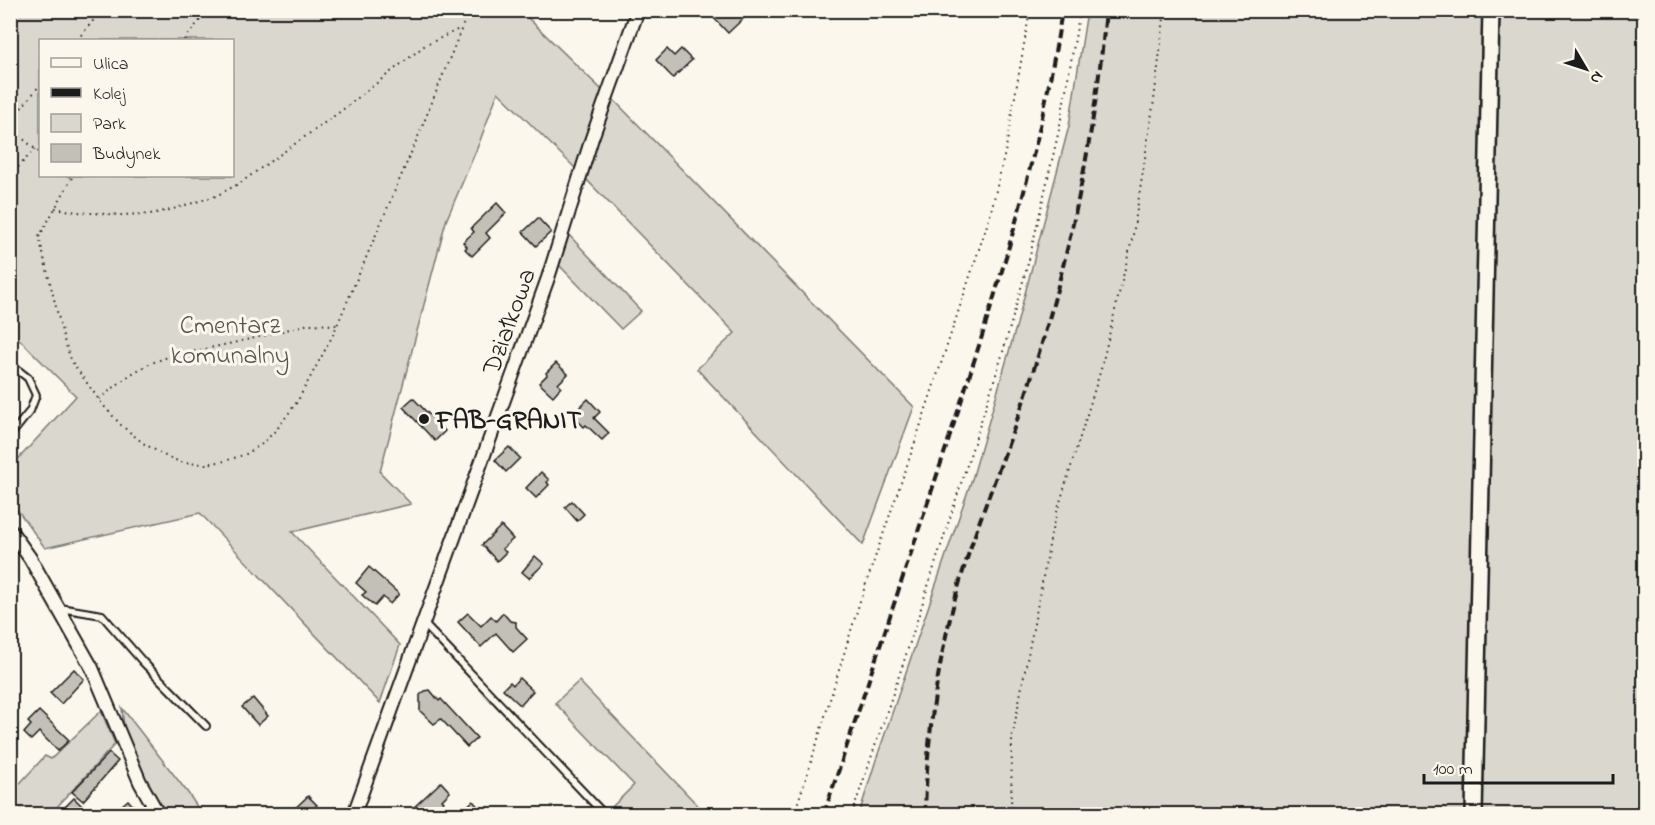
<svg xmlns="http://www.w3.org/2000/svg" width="1655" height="825" font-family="'Indie Flower',sans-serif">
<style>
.green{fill:#dad7ce;stroke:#7b7a75;stroke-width:1.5;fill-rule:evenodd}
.building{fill:#c3c0b8;stroke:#1c1c1c;stroke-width:1.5}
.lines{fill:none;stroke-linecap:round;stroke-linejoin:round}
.service-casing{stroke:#1c1c1c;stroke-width:10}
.minor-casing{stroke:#1c1c1c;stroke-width:16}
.tertiary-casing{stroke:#1c1c1c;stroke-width:20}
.path{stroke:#1c1c1c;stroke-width:2;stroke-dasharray:1.5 4.5;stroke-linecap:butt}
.service{stroke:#fbf7ec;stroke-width:6}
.minor{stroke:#fbf7ec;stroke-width:12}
.tertiary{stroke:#fbf7ec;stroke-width:15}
.rail{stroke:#1c1c1c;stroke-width:4;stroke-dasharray:9 4.5;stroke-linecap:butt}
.poi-dot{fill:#1c1c1c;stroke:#fbf7ec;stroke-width:2}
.labels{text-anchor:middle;stroke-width:6;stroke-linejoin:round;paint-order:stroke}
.street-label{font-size:26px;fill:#1c1c1c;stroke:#fbf7ec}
.park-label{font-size:26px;fill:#555451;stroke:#fbf7ec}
.poi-label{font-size:26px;font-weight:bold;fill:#1c1c1c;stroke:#fbf7ec;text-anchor:start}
</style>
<rect width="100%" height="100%" fill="#fbf7ec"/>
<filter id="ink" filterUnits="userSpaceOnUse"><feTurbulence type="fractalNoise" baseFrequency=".0167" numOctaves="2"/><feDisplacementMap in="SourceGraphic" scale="12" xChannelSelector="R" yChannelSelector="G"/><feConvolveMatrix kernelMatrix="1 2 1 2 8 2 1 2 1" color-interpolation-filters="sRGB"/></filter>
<g filter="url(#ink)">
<!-- green -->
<g class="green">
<path d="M 11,11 L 524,11 L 523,13 L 604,92 L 576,169 L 498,92 L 478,146 L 446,221 L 380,472 L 411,504 L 292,532 L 400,645 L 380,703 L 200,513 L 45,548 L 11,501 L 10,468 L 76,396 L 11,331 ZM 40,40 L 232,40 L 232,176 L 40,176 Z"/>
<polygon points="1087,11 1644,11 1644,814 859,814 875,763 973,476 1017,324 1069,126"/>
<polygon points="612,98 914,407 863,545 697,369 735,333 584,177"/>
<polygon points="567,233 641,311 621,329 558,264"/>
<polygon points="579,681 706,814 611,814 608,811 634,785 555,703"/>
<polygon points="122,708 188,793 202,814 165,814 145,777 124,728"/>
<polygon points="101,711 115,744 55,809 59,814 11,814 11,793 45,756 51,759"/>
</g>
<!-- building -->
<g class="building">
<polygon points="718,10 739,10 745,17 728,33 712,16"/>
<polygon points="667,49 674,56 681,49 692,60 673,78 656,60"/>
<polygon points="497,203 506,213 486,233 490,238 472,256 465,249 467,247 463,242 474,232 471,228"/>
<polygon points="538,218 551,232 536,246 523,232"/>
<polygon points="556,363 568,374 558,384 561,387 553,396 539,383 547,375 546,373"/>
<polygon points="413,398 445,431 435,441 403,407"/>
<polygon points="588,399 600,412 594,418 609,433 602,440 586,425 584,427 572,415"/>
<polygon points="509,447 520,458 506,472 495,460"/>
<polygon points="541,472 549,480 547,482 549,485 536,498 526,488"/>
<polygon points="572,501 584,514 577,521 565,507"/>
<polygon points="501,526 513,539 502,549 506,552 497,561 482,545"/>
<polygon points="535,556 544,564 529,578 522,572"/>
<polygon points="369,567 399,594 390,604 383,597 375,606 362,595 366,592 356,583"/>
<polygon points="468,613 481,626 491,616 496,621 503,613 510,621 516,622 516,627 527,639 513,652 496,633 481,647 458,622"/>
<polygon points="74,669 84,679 61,704 50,693"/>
<polygon points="519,678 533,691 520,705 503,689 510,682 513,685"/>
<polygon points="430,690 439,701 441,699 477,738 467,747 441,719 434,724 420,711 420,695 425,691"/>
<polygon points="253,698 268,716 258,725 242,707"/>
<polygon points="39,711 69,740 58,751 39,732 31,740 24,733 31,725 28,722"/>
<polygon points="109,753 118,761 83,801 72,792"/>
<polygon points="441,782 450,792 442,800 444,802 431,814 417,814 412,809"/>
<polygon points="308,796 317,805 307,814 289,814"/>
<polygon points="74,798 90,814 72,814 65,807"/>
<polygon points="128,800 135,808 127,814 112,814"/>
<polygon points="473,801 481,810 475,814 458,814"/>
</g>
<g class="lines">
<defs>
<g id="service">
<polyline points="10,364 28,378 36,395 30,411 10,436"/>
<polyline points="60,608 102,615 143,662 206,726"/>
<polyline points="423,623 604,814"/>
</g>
<g id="minor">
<polyline points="10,530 30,558 92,668 140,782 158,814"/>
<polyline points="354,814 548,278 592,138 638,10"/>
</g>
<polyline id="tertiary" points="1474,814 1491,10"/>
</defs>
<!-- service casing -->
<use href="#service" class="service-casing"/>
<!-- minor casing -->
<use href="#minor" class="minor-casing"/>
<!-- tertiary casing -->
<use href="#tertiary" class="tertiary-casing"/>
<!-- path -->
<g class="path">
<polyline points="77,40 102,10"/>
<polyline points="184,40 208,10"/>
<polyline points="10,122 40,85"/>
<polyline points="10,128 40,153"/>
<polyline points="10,176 35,149"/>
<polyline points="69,176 72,178 73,176"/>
<polyline points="72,178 39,237 64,340 72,362 102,404 121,425 143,443 167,457 184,463 206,464 225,461 246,454 262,444 277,429 297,402 332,337 420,132 469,10"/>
<polyline points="55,208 77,212 121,215 150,214 170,210 216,196 240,183 341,111 424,46 461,28"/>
<polyline points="99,399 131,374 149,364 165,358 255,338 309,324 337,325"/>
<polyline points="794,814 808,772 860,601 914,445 990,216 1006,148 1030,10"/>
<polyline points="852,814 904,661 1001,359 1029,260 1059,130 1080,10"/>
<polyline points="1011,814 1012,738 1053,525 1101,369 1133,235 1154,100 1165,10"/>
</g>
<!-- service -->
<use href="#service" class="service"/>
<!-- minor -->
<use href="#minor" class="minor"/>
<!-- tertiary -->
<use href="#tertiary" class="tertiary"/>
<!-- rail -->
<g class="rail">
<path d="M 824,814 C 864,695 903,576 943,457 C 991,310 1039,164 1062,10"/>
<path d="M 925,814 C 927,731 939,648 964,568 C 984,503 1012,440 1032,375 C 1070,257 1095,134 1106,10"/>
</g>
</g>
</g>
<!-- markers -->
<circle class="poi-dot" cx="424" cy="419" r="6"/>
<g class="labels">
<!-- street labels -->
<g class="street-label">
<text transform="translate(508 321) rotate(-70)" y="9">Działkowa</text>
</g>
<!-- park labels -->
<g class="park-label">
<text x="230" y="333">Cmentarz<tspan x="230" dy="30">komunalny</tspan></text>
</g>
<!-- poi labels -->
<g class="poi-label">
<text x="436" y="428">FAB-GRANIT</text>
</g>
</g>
<!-- margin -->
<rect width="1655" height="825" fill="none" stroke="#fbf7ec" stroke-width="36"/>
<rect x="18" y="18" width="1619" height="789" fill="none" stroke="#1c1c1c" stroke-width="2" filter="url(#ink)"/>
<!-- legend -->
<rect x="39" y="39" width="195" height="138" fill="#fbf7ec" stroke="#a29f99" stroke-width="1.5"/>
<rect x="51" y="58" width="30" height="9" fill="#fbf7ec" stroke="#a29f99" stroke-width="1.5"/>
<text x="93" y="69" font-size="18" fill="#1c1c1c">Ulica</text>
<rect x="51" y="88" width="30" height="9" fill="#1c1c1c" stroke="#a29f99" stroke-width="1.5"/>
<text x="93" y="99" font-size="18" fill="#1c1c1c">Kolej</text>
<rect x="51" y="114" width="30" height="18" fill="#dad7ce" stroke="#a29f99" stroke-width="1.5"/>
<text x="93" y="129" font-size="18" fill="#1c1c1c">Park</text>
<rect x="51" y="144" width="30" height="18" fill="#c3c0b8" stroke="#a29f99" stroke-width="1.5"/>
<text x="93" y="159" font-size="18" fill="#1c1c1c">Budynek</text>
<!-- north arrow -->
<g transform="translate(1586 69) rotate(129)" stroke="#fbf7ec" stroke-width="4.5" paint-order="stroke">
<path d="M0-4.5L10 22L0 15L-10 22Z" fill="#1c1c1c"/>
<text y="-9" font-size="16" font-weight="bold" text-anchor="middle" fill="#1c1c1c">N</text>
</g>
<!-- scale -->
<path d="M1424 774v9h189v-9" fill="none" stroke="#1c1c1c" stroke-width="3"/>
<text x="1433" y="774" font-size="18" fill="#1c1c1c" stroke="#fbf7ec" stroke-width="4.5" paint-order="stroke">100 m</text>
</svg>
